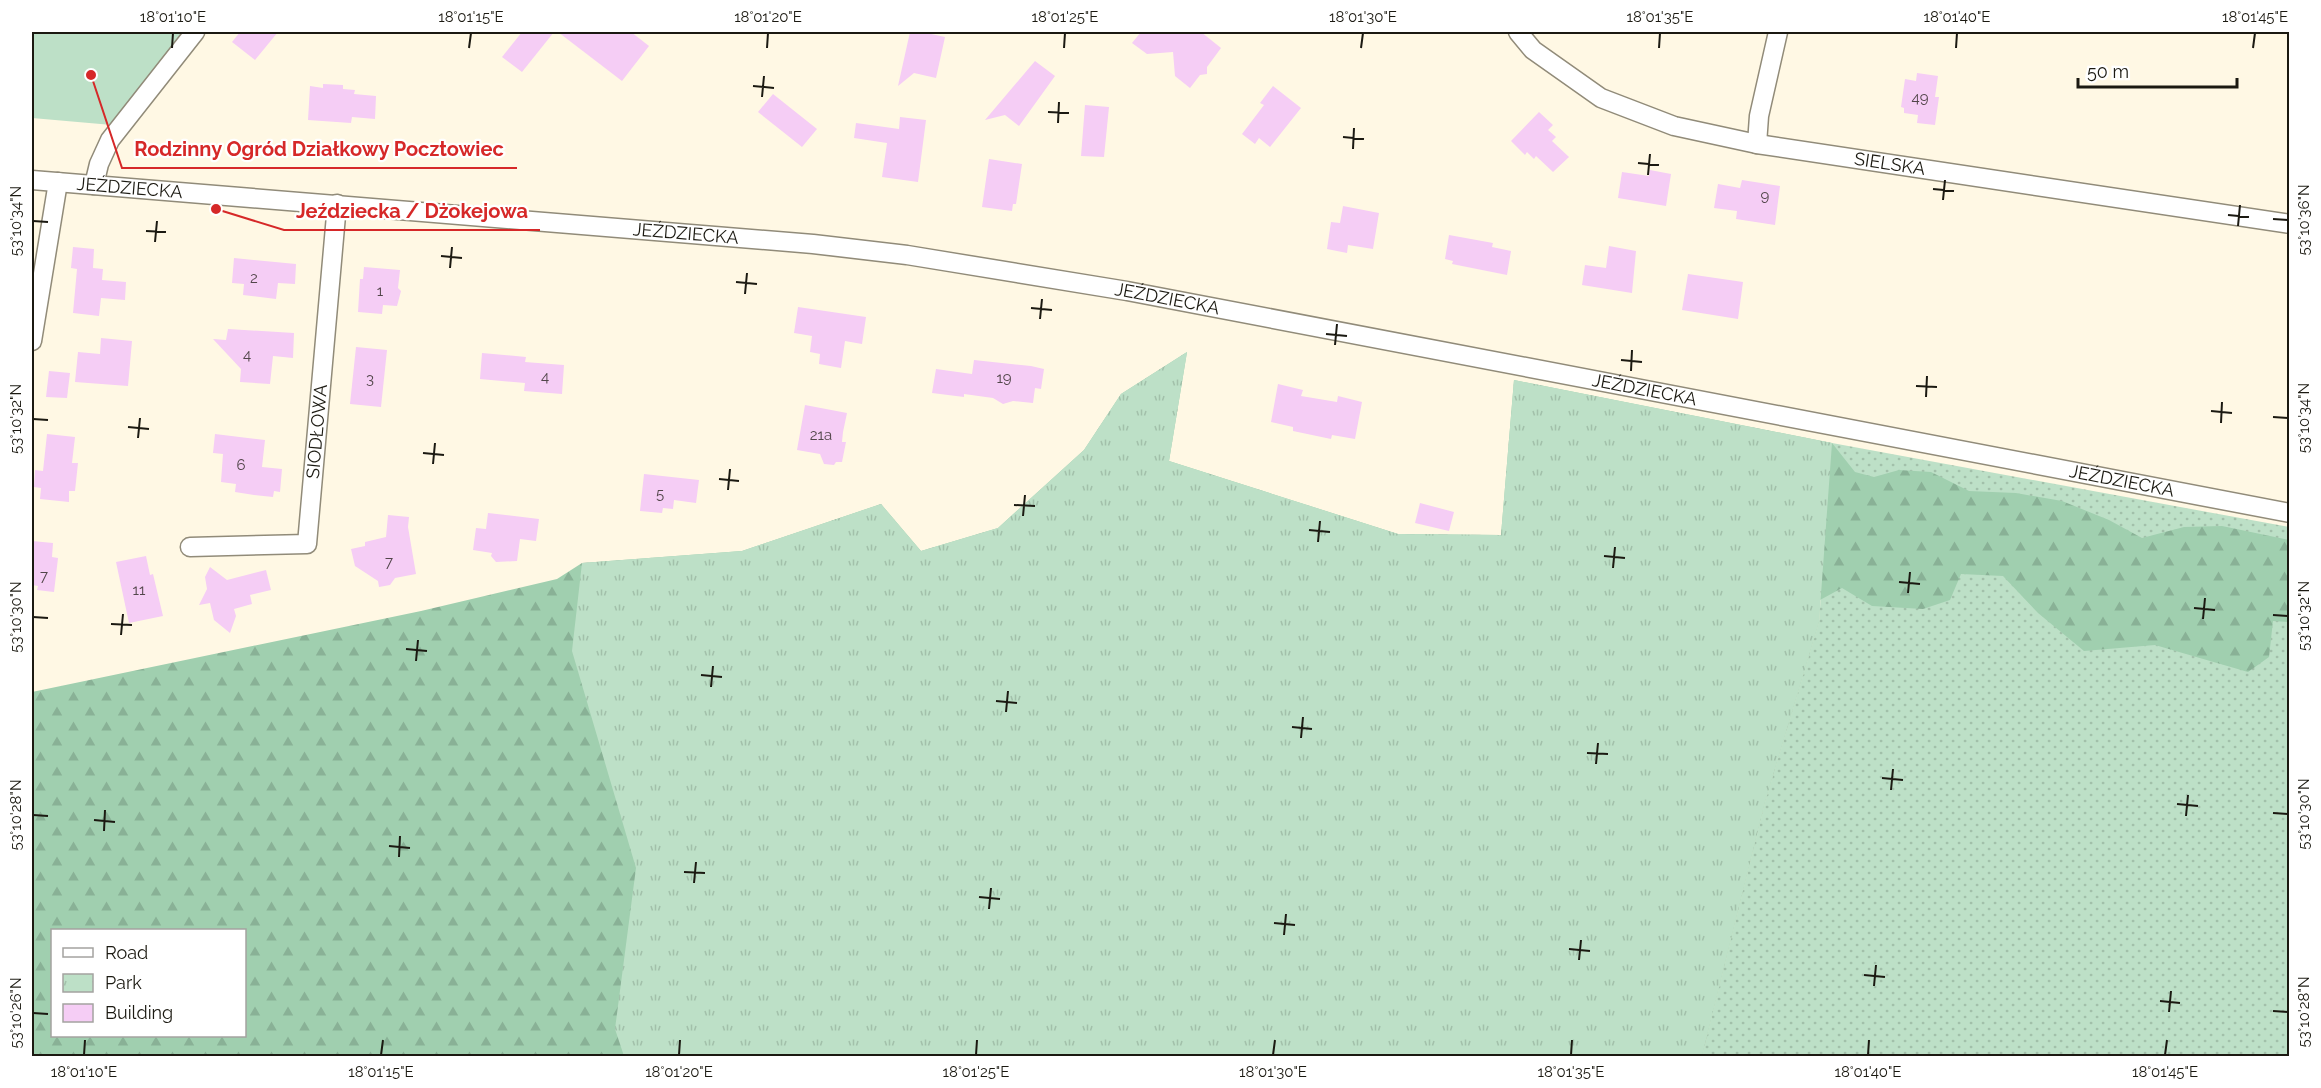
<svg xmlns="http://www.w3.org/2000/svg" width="2321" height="1088" font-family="Raleway,sans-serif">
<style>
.grass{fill:url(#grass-dots)}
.forest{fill:url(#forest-firs);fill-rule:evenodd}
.park{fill:url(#park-tufts)}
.garden{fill:#bde0c7}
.building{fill:#f5cdf5}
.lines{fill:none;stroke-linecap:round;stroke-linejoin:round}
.street-casing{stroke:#918b79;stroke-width:21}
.street{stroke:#fff;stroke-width:18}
.ticks{fill:none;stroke:#1b1911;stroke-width:2}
.labels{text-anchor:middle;stroke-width:4.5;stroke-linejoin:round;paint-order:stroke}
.number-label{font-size:15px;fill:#52464a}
.street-label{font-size:18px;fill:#1b1911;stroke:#fff}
.leader{fill:none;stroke:#d62828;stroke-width:2}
.callout-dot{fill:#d62828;stroke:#fff;stroke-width:2}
.callout-label{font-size:20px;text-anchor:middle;font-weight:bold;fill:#d62828;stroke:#fff;stroke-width:4.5;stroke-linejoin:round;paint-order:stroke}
.neatline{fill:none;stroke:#1b1911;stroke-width:2}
.ticks-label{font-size:15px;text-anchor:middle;fill:#1b1911}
</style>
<defs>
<pattern id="grass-dots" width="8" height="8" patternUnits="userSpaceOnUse" patternTransform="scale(1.5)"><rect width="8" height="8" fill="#bde0c7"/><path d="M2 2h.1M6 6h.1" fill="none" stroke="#a2c0aa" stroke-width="1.8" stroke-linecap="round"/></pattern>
<pattern id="forest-firs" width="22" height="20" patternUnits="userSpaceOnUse" patternTransform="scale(1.5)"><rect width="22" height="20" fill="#a0cfaf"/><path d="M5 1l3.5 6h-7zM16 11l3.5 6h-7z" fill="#89b196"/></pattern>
<pattern id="park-tufts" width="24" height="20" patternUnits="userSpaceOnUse" patternTransform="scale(1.5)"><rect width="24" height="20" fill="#bde0c7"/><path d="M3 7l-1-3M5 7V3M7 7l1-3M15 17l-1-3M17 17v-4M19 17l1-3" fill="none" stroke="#a2c0aa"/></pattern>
</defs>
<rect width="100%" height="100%" fill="#fff8e4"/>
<!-- grass -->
<polygon class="grass" points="1832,443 2289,527 2289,1056 1702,1056 1765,802 1819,622"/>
<!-- forest -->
<path class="forest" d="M 1187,352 L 1169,461 L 1398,534 L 1501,535 L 1514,380 L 1832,443 L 1855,472 L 1874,477 L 1899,470 L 1931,472 L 1969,491 L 2016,493 L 2062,501 L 2109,520 L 2142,538 L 2184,527 L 2222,526 L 2289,540 L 2289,622 L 2273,621 L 2269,657 L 2248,672 L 2155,645 L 2084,651 L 2038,613 L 2003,576 L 1961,574 L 1950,600 L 1923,609 L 1872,606 L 1842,588 L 1820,600 L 1819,622 L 1765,802 L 1702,1056 L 32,1056 L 32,692 L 421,611 L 557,579 L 582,563 L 742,551 L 881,504 L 921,551 L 998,528 L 1084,450 L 1121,394 ZM 52,930 L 244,930 L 244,1036 L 52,1036 Z"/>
<!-- park -->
<polygon class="park" points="1187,352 1169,461 1398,534 1501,535 1514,380 1832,443 1819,622 1765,802 1702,1056 624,1056 615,1029 636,868 572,651 582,563 742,551 881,504 921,551 998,528 1084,450 1121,394"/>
<!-- garden -->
<polygon class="garden" points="32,32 185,32 112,125 32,118"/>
<!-- building -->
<g class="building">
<polygon points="240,32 278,32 255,60 232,42"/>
<polygon points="522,32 554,32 522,72 502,57"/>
<polygon points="558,32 631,32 649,46 622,81"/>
<polygon points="910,32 922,32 945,37 936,78 914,73 898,86"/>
<polygon points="1141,32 1201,32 1221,48 1207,67 1207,74 1200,75 1190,88 1175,76 1173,52 1147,54 1132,43"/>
<polygon points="1035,61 1055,76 1019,126 1005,115 985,120"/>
<polygon points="1917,73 1938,76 1935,97 1939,97 1935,125 1917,123 1918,115 1904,113 1904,108 1901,107 1905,79 1916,81"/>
<polygon points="323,84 343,85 343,89 355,90 354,94 376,96 375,119 352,117 351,123 308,120 310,86 323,88"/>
<polygon points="1273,86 1301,108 1270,147 1259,138 1255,144 1242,134 1264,105 1260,103"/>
<polygon points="773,94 817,129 802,147 758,112"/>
<polygon points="1085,105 1109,107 1104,157 1081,156"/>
<polygon points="1539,112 1553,125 1548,130 1556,137 1552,141 1569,157 1553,172 1536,156 1534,159 1527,152 1525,155 1511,141"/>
<polygon points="900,117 926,120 918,182 882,177 887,143 854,138 856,123 899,129"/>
<polygon points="989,159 1022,164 1016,204 1013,204 1012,211 982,207"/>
<polygon points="1650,170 1671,174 1666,206 1618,198 1622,172 1649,176"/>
<polygon points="1742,180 1780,186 1775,225 1736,219 1737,211 1714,208 1718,184 1740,188"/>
<polygon points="1343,206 1379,213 1373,249 1348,245 1347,253 1327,249 1331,222 1340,223"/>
<polygon points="1449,235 1493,243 1492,247 1511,251 1507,275 1452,264 1453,261 1445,259"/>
<polygon points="1609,246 1636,251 1632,293 1582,285 1585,265 1606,268"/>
<polygon points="73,247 94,249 93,268 103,269 102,280 126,282 125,300 101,298 99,316 73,313 77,269 71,268"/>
<polygon points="234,258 296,264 295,284 278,283 276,299 243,295 244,284 232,283"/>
<polygon points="364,267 400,270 398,288 401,291 397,306 383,305 382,314 358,312 360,279 363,279"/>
<polygon points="1688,274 1743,282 1738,319 1682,310"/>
<polygon points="798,307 866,317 862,344 845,341 841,368 819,364 820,354 810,352 812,336 794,333"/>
<polygon points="228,329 294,333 293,358 273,356 270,384 240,382 241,369 213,339 226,340"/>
<polygon points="101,338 132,341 128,386 75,382 78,352 100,354"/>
<polygon points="356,347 387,350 381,407 350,404"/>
<polygon points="482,353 526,357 525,362 564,365 562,394 524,391 525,383 480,379"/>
<polygon points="974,360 1031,366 1044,369 1041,389 1035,388 1033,403 1013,401 1003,404 993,398 964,394 964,397 932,393 936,369 972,374"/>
<polygon points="49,371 70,373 67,398 46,397"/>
<polygon points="1278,384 1303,390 1301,396 1337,402 1338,396 1362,402 1355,439 1332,435 1331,439 1293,431 1293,427 1271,422"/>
<polygon points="805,405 847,413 843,432 842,442 846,442 842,462 836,462 834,465 824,464 820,454 797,450"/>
<polygon points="47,434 75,437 72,463 78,463 75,491 69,491 69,502 40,499 41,488 34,487 35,470 43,471"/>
<polygon points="215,434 265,440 262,467 282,469 280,492 274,491 273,497 254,495 235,492 236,484 221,482 223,454 213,453"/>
<polygon points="644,474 699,480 696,503 674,500 673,509 663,508 662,513 640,511"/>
<polygon points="1420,503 1454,512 1449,531 1415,523"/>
<polygon points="488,513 539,519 536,541 520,539 517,561 496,562 491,556 492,553 473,550 476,528 486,529"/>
<polygon points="388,515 409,517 408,527 416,574 395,578 390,585 379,587 378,581 355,566 351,549 365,546 365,542 386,537"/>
<polygon points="32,541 53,543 52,557 58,558 54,592 37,590 38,586 32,585"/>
<polygon points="146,556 150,575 153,574 163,616 129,623 116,562"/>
<polygon points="210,567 227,580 266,570 271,590 250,595 252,604 234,609 236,616 230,633 214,620 210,603 199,605 207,589 205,577"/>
</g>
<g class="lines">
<defs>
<g id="street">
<path id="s1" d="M 1518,32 L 1533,50 L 1601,98 L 1674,126 L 1757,144 L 2290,224"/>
<polyline points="1757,144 1759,116 1778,32"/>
<path id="s2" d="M 32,180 L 813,244 L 907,255 L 1127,291 L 2290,513"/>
<polyline points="94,185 99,164 110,140 195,32"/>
<polyline points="32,341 58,182"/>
<path id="s3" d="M 190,547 L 307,544 L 337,204"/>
</g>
</defs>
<!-- street casing -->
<use href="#street" class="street-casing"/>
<!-- street -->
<use href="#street" class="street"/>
</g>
<!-- ticks -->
<path class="ticks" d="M 172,48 L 173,33M 469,48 L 471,33M 767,48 L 768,33M 1064,48 L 1065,33M 1361,48 L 1363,33M 1659,48 L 1660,33M 1956,48 L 1957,33M 2253,48 L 2255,33M 753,86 L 774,88M 762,97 L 764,76M 1048,112 L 1069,113M 1058,123 L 1059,102M 1343,137 L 1364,139M 1353,149 L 1354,128M 1638,163 L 1659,165M 1648,175 L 1650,154M 1933,189 L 1954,191M 1943,200 L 1945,180M 2228,215 L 2249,217M 2273,219 L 2288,220M 33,221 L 48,222M 2238,226 L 2240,205M 146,231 L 166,232M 155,242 L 157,221M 441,256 L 462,258M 450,268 L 452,247M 736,282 L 757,284M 745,294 L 747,273M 1031,308 L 1052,310M 1040,319 L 1042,299M 1326,334 L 1347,336M 1335,345 L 1337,324M 1621,360 L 1642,362M 1631,371 L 1632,350M 1916,386 L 1937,387M 1926,397 L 1927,376M 2211,411 L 2232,413M 2273,417 L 2288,418M 33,419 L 48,420M 2221,423 L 2222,402M 128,427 L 149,429M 138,438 L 140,418M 423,453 L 444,455M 433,464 L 435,443M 719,479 L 739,481M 728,490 L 730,469M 1014,505 L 1035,506M 1023,516 L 1025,495M 1309,530 L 1330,532M 1318,542 L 1320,521M 1604,556 L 1625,558M 1613,568 L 1615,547M 1899,582 L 1920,584M 1908,593 L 1910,572M 2194,608 L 2215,610M 2273,615 L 2288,616M 33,617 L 48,618M 2203,619 L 2205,598M 111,624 L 132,625M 121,635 L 123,614M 406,649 L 427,651M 416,661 L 418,640M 701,675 L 722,677M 711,687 L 713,666M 996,701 L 1017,703M 1006,712 L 1008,691M 1292,727 L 1312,729M 1301,738 L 1303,717M 1587,753 L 1608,754M 1596,764 L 1598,743M 1882,778 L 1903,780M 1891,790 L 1893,769M 2177,804 L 2198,806M 2273,813 L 2288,814M 33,815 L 48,816M 2186,816 L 2188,795M 94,820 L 115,822M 104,831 L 105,810M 389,846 L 410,848M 399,857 L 400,836M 684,872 L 705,873M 694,883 L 696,862M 979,897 L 1000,899M 989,909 L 991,888M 1274,923 L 1295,925M 1284,935 L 1286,914M 1569,949 L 1590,951M 1579,960 L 1581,940M 1864,975 L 1885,977M 1874,986 L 1876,965M 2160,1001 L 2180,1003M 2273,1011 L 2288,1012M 2169,1012 L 2171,991M 33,1013 L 48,1014M 84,1055 L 85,1040M 381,1055 L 383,1040M 679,1055 L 680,1040M 976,1055 L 977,1040M 1273,1055 L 1275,1040M 1571,1055 L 1572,1040M 1868,1055 L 1869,1040M 2165,1055 L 2167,1040"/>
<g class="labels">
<!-- number labels -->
<g class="number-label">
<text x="1920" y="103">49</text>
<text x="1765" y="201">9</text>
<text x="254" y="283">2</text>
<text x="380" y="296">1</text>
<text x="247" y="360">4</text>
<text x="545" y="382">4</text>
<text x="1004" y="383">19</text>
<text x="370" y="384">3</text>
<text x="821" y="440">21a</text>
<text x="241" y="470">6</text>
<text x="660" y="499">5</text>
<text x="389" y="567">7</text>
<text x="44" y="581">7</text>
<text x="139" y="595">11</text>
</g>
<!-- street labels -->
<g class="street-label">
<text dy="6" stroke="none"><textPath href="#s1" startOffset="404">SIELSKA</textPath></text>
<text dy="6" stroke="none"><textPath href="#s2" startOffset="98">JEŹDZIECKA</textPath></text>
<text dy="6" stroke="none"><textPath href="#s2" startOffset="656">JEŹDZIECKA</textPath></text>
<text dy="6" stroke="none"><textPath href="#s2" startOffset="1142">JEŹDZIECKA</textPath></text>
<text dy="6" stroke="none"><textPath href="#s2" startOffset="1628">JEŹDZIECKA</textPath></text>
<text dy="6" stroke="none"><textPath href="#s3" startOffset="230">SIODŁOWA</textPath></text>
<text dy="6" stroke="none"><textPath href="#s2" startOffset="2114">JEŹDZIECKA</textPath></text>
</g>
</g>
<!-- callouts -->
<path class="leader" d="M91 75L122 168H517M216 209L284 230H540"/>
<g class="callout-dot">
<circle cx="91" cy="75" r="6"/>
<circle cx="216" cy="209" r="6"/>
</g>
<g class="callout-label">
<text x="319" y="156">Rodzinny Ogród Działkowy Pocztowiec</text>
<text x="412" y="218">Jeździecka / Dżokejowa</text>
</g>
<!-- border -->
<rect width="2321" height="1088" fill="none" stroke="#ffffff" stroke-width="66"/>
<!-- legend -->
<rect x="51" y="929" width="195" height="108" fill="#ffffff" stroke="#a4a3a0" stroke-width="1.5"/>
<rect x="63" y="948" width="30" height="9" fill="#ffffff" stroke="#a4a3a0" stroke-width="1.5"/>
<text x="105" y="959" font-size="18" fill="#1b1911">Road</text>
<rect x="63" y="974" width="30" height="18" fill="url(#park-tufts)" stroke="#a4a3a0" stroke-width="1.5"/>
<text x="105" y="989" font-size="18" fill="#1b1911">Park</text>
<rect x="63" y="1004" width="30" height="18" fill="#f5cdf5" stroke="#a4a3a0" stroke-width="1.5"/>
<text x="105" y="1019" font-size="18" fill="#1b1911">Building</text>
<!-- scale -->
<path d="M2078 78v9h159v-9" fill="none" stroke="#1b1911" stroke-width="3"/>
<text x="2087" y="78" font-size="18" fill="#1b1911" stroke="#ffffff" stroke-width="4.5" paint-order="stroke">50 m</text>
<rect x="33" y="33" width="2255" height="1022" class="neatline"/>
<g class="ticks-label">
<text x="173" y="22">18°01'10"E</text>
<text x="471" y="22">18°01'15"E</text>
<text x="768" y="22">18°01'20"E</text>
<text x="1065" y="22">18°01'25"E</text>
<text x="1363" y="22">18°01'30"E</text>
<text x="1660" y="22">18°01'35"E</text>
<text x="1957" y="22">18°01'40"E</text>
<text x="2255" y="22">18°01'45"E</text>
<text transform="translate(2304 220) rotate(-90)" y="5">53°10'36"N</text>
<text transform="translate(16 221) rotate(-90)" y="5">53°10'34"N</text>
<text transform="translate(2304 418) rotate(-90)" y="5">53°10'34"N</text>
<text transform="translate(16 419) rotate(-90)" y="5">53°10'32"N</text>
<text transform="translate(2304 616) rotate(-90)" y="5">53°10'32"N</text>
<text transform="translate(16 617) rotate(-90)" y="5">53°10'30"N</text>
<text transform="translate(2304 814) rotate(-90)" y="5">53°10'30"N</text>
<text transform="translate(16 815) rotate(-90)" y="5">53°10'28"N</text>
<text transform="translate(2304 1012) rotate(-90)" y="5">53°10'28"N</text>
<text transform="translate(16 1013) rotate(-90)" y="5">53°10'26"N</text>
<text x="84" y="1077">18°01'10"E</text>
<text x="381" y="1077">18°01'15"E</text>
<text x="679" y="1077">18°01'20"E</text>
<text x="976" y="1077">18°01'25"E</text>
<text x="1273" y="1077">18°01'30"E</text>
<text x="1571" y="1077">18°01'35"E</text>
<text x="1868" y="1077">18°01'40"E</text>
<text x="2165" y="1077">18°01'45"E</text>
</g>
</svg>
